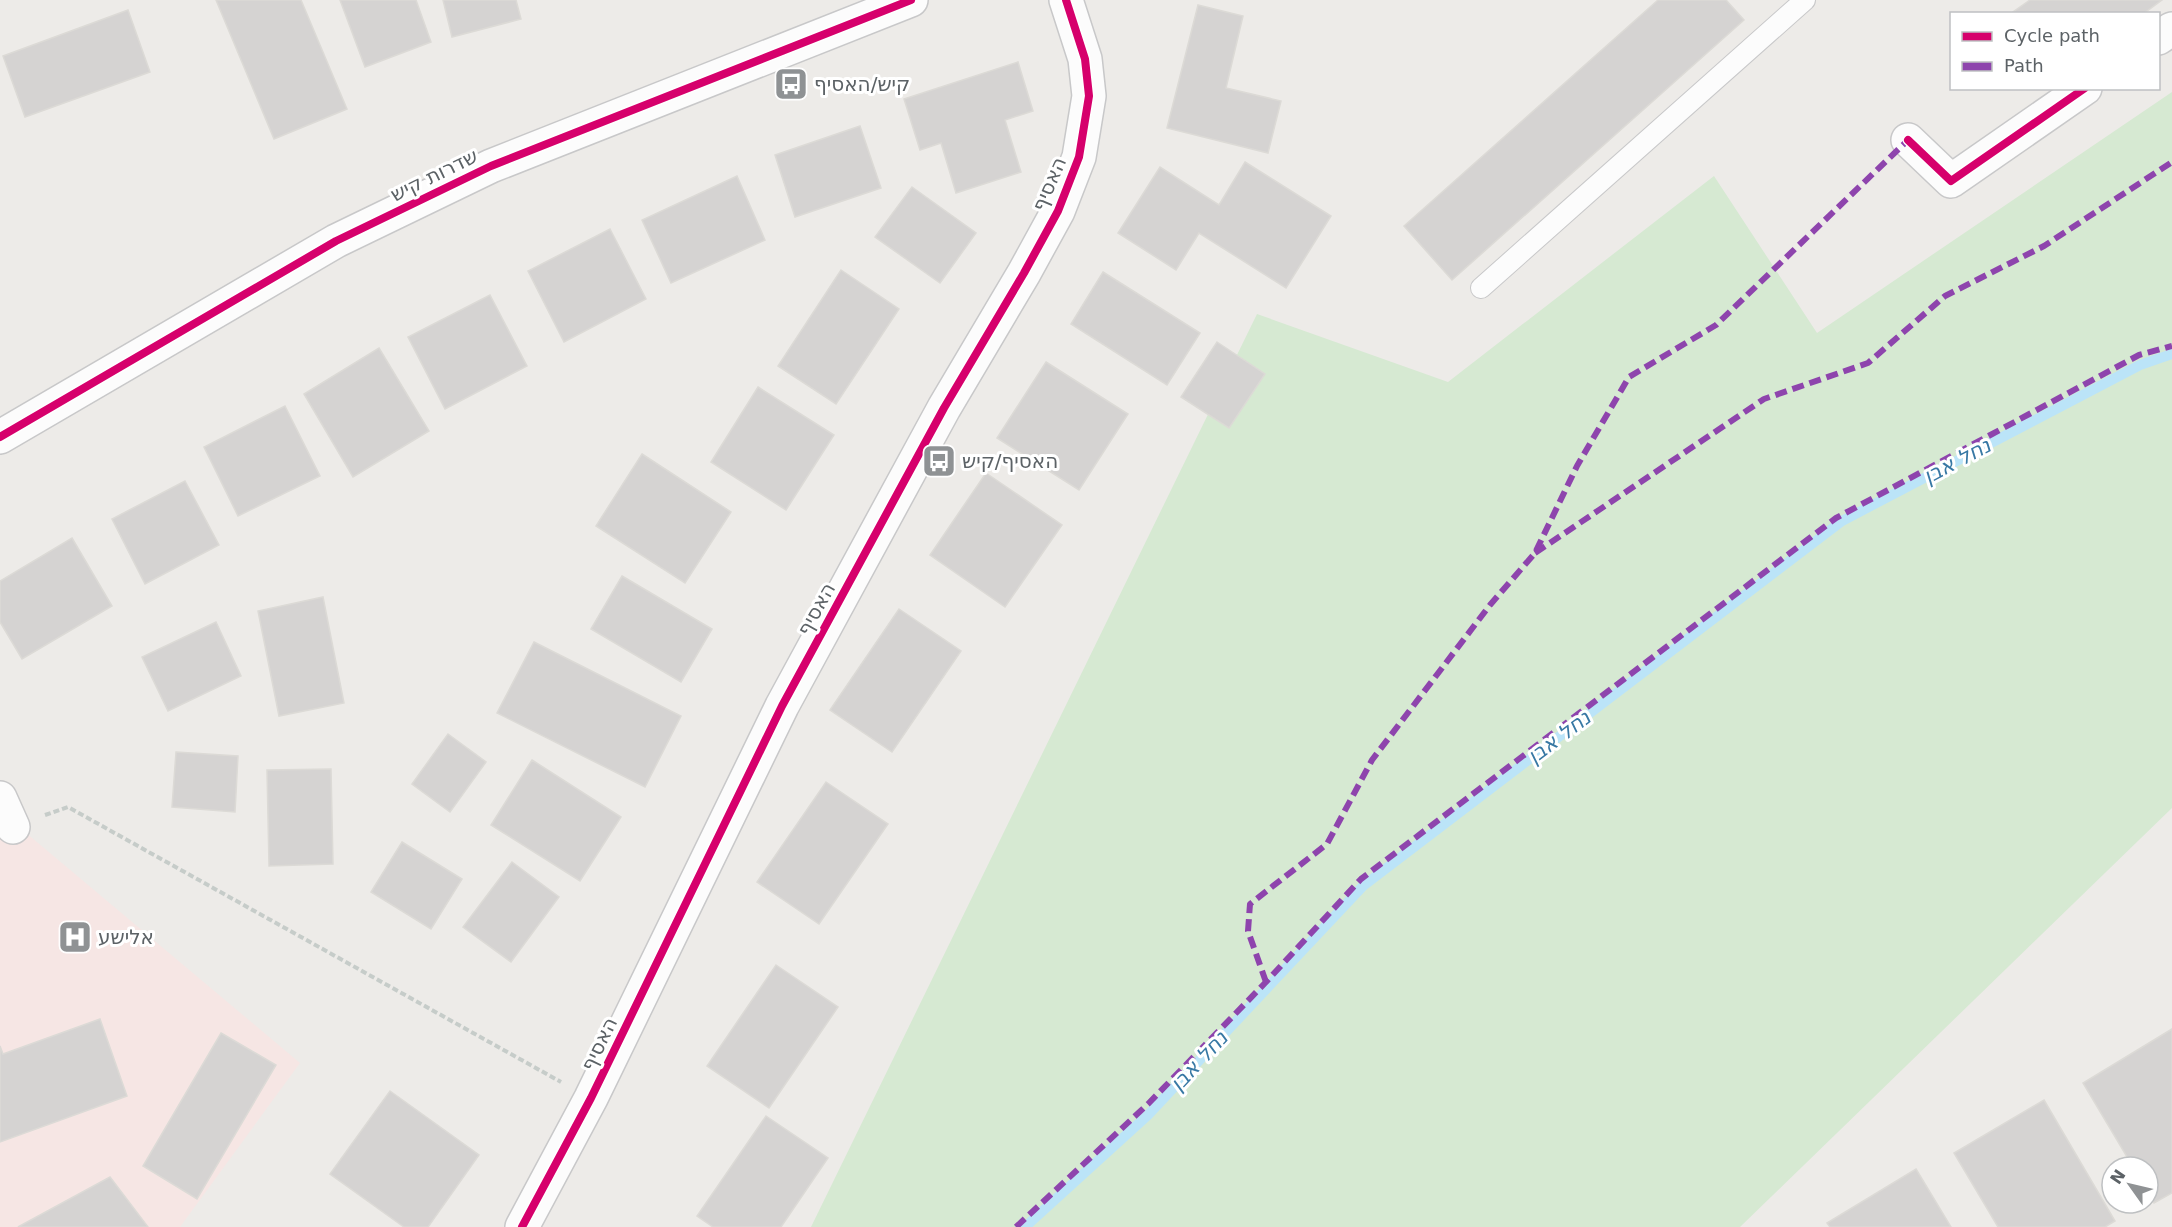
<svg xmlns="http://www.w3.org/2000/svg" width="2172" height="1227" font-family="'DejaVu Sans',Heebo,sans-serif">
<style>
.medical{fill:#f6e6e4}
.green{fill:#d6e9d2}
.lines{fill:none;stroke-linecap:round;stroke-linejoin:round}
.stream{stroke:#bbe4f8;stroke-width:10}
.building{fill:#d5d3d2;stroke:#dcdad6;stroke-width:1.5}
.service-casing{stroke:#c8c8c9;stroke-width:22}
.minor-casing{stroke:#c8c8c9;stroke-width:36}
.tertiary-casing{stroke:#c8c8c9;stroke-width:36}
.path{stroke:#c6ccc9;stroke-width:4;stroke-dasharray:6 3;stroke-linecap:butt}
.service{stroke:#fcfcfc;stroke-width:20}
.minor{stroke:#fcfcfc;stroke-width:33}
.tertiary{stroke:#fcfcfc;stroke-width:33}
.quiet{stroke:#8e44ad;stroke-width:6;stroke-dasharray:12 6;stroke-linecap:butt}
.cycleway-casing{stroke:#fff;stroke-width:11}
.cycleway{stroke:#d6006c;stroke-width:8}
.labels{text-anchor:middle;stroke-width:6;stroke-linejoin:round;paint-order:stroke}
.poi-label{font-size:20px;fill:#5c6266;stroke:#fff;text-anchor:start}
.street-label{font-size:20px;fill:#5c6266;stroke:#fff}
.water-label{font-size:21px;font-style:italic;fill:#3778a4;stroke:#fff}
</style>
<rect width="100%" height="100%" fill="#edebe8"/>
<!-- medical -->
<polygon class="medical" points="0,811 300,1063 180,1227 0,1227"/>
<!-- green -->
<polygon class="green" points="2172,92 2172,808 1740,1227 811,1227 1257,314 1448,382 1714,176 1817,333"/>
<g class="lines">
<!-- stream -->
<polyline class="stream" points="1025,1227 1148,1115 1363,886 1842,521 2140,365 2172,354"/>
</g>
<!-- building -->
<g class="building">
<polygon points="216,0 301,0 347,109 274,139"/>
<polygon points="340,0 416,0 431,42 365,67"/>
<polygon points="443,0 516,0 521,19 452,37"/>
<polygon points="1658,0 1726,0 1744,20 1452,280 1404,226"/>
<polygon points="2030,0 2162,0 2143,14 2010,14"/>
<polygon points="1198,5 1243,16 1226,88 1281,101 1268,153 1167,128"/>
<polygon points="128,10 150,72 25,117 3,56"/>
<polygon points="1018,62 1033,111 1005,120 1021,172 956,193 941,143 920,150 904,99"/>
<polygon points="860,126 881,188 795,217 775,155"/>
<polygon points="1245,162 1331,216 1286,288 1199,233 1176,270 1118,233 1160,167 1219,205"/>
<polygon points="737,176 765,240 671,283 642,220"/>
<polygon points="912,187 976,233 940,283 875,237"/>
<polygon points="610,229 646,299 564,342 528,271"/>
<polygon points="841,270 899,309 836,404 778,366"/>
<polygon points="1103,272 1200,333 1167,385 1071,324"/>
<polygon points="490,295 527,366 445,409 408,337"/>
<polygon points="1217,342 1265,374 1229,428 1181,397"/>
<polygon points="379,348 429,431 353,477 304,394"/>
<polygon points="1046,362 1128,414 1079,490 997,438"/>
<polygon points="758,387 834,435 786,510 711,462"/>
<polygon points="285,406 320,476 238,516 204,447"/>
<polygon points="642,454 731,512 685,583 596,526"/>
<polygon points="986,473 1062,525 1005,607 930,555"/>
<polygon points="185,481 219,545 145,584 112,519"/>
<polygon points="72,538 112,606 22,659 0,622 0,581"/>
<polygon points="622,576 712,629 681,682 591,629"/>
<polygon points="323,597 344,703 279,716 258,611"/>
<polygon points="899,609 961,651 892,752 830,710"/>
<polygon points="216,622 241,676 168,711 142,657"/>
<polygon points="534,642 681,716 645,787 497,713"/>
<polygon points="448,734 486,762 450,812 412,784"/>
<polygon points="176,752 238,756 235,812 172,807"/>
<polygon points="532,760 621,817 580,881 491,825"/>
<polygon points="331,769 333,864 269,866 267,770"/>
<polygon points="826,782 888,824 819,924 757,882"/>
<polygon points="402,842 462,879 431,929 371,892"/>
<polygon points="512,862 559,897 511,962 463,927"/>
<polygon points="776,965 838,1007 769,1108 707,1066"/>
<polygon points="100,1019 127,1096 0,1142 0,1046 3,1054"/>
<polygon points="2172,1029 2172,1193 2154,1203 2148,1192 2148,1167 2133,1167 2083,1083"/>
<polygon points="221,1033 276,1065 197,1199 143,1166"/>
<polygon points="390,1091 479,1155 428,1227 404,1227 330,1174"/>
<polygon points="2044,1100 2115,1221 2105,1227 1998,1227 1954,1153"/>
<polygon points="766,1116 828,1158 781,1227 713,1227 697,1216"/>
<polygon points="1916,1169 1951,1227 1830,1227 1827,1223"/>
<polygon points="110,1177 148,1227 18,1227"/>
</g>
<g class="lines">
<defs>
<polyline id="service" points="1481,288 1805,0"/>
<g id="minor">
<polyline points="2158,38 2172,29"/>
<polyline points="1908,140 1951,181 2085,88"/>
<polyline points="0,798 13,827"/>
</g>
<g id="tertiary">
<polyline points="0,437 336,241 491,166 911,0"/>
<polyline points="522,1227 591,1098 782,706 944,408 1024,273 1058,211 1079,157 1089,96 1085,59 1066,0"/>
</g>
</defs>
<!-- service casing -->
<use href="#service" class="service-casing"/>
<!-- minor casing -->
<use href="#minor" class="minor-casing"/>
<!-- tertiary casing -->
<use href="#tertiary" class="tertiary-casing"/>
<!-- path -->
<polyline class="path" points="45,815 68,807 561,1082"/>
<!-- service -->
<use href="#service" class="service"/>
<!-- minor -->
<use href="#minor" class="minor"/>
<!-- tertiary -->
<use href="#tertiary" class="tertiary"/>
<!-- quiet -->
<g class="quiet">
<polyline points="1535,553 1764,399 1868,363 1945,296 2044,246 2172,162"/>
<polyline points="1266,982 1248,931 1250,904 1327,844 1372,760 1490,605 1535,553 1577,466 1629,377 1716,325 1908,140"/>
<polyline points="1016,1227 1148,1104 1266,982 1361,879 1836,518 2139,355 2172,346"/>
</g>
<defs>
<g id="cycleway">
<polyline points="1908,140 1951,181 2085,88"/>
<polyline points="0,437 336,241 491,166 911,0"/>
<polyline points="522,1227 591,1098 782,706 944,408 1024,273 1058,211 1079,157 1089,96 1085,59 1066,0"/>
</g>
</defs>
<!-- cycleway casing -->
<use href="#cycleway" class="cycleway-casing"/>
<!-- cycleway -->
<use href="#cycleway" class="cycleway"/>
</g>
<!-- icons -->
<defs>
<symbol id="bus-square" viewBox="-11 -11 22 22"><rect x="-9" y="-9" width="18" height="18" rx="4" fill="#8f9294" stroke="#fff"/><path d="M-5-6H5V4H4V6H2V4H-2V6H-4V4H-5ZM-3.5-4V0h7V-4ZM-3.5 1.2v1.5H-2V1.2ZM2 1.2v1.5H3.5V1.2Z" fill="#fff"/></symbol>
<symbol id="hospital-square" viewBox="-11 -11 22 22"><rect x="-9" y="-9" width="18" height="18" rx="4" fill="#8f9294" stroke="#fff"/><path d="M-5-5h3v3.5h4V-5h3V5h-3V1.5h-4V5h-3Z" fill="#fff"/></symbol>
</defs>
<g fill-rule="evenodd">
<use href="#bus-square" x="772" y="65" width="38" height="38"/>
<use href="#bus-square" x="920" y="442" width="38" height="38"/>
<use href="#hospital-square" x="56" y="918" width="38" height="38"/>
</g>
<g class="labels">
<!-- poi labels -->
<g class="poi-label">
<text x="814" y="91">קיש/האסיף</text>
<text x="962" y="468">האסיף/קיש</text>
<text x="98" y="944">אלישע</text>
</g>
<!-- street labels -->
<g class="street-label">
<text transform="translate(434 175) rotate(-26)" y="7">שדרות קיש</text>
<text transform="translate(1049 184) rotate(-67)" y="7">האסיף</text>
<text transform="translate(816 609) rotate(-61)" y="7">האסיף</text>
<text transform="translate(599 1044) rotate(-64)" y="7">האסיף</text>
</g>
<!-- water labels -->
<g class="water-label">
<text transform="translate(1957 461) rotate(-28)" y="7">נחל אבן</text>
<text transform="translate(1559 737) rotate(-37)" y="7">נחל אבן</text>
<text transform="translate(1199 1061) rotate(-47)" y="7">נחל אבן</text>
</g>
</g>
<!-- legend -->
<rect x="1950" y="12" width="210" height="78" fill="#ffffff" stroke="#bec0c2" stroke-width="1.5"/>
<rect x="1962" y="32" width="30" height="9" fill="#d6006c" stroke="#bec0c2" stroke-width="1.5"/>
<text x="2004" y="42" font-size="18" fill="#5c6266">Cycle path</text>
<rect x="1962" y="62" width="30" height="9" fill="#8e44ad" stroke="#bec0c2" stroke-width="1.5"/>
<text x="2004" y="72" font-size="18" fill="#5c6266">Path</text>
<!-- north arrow -->
<g transform="translate(2130 1185) rotate(304)"><circle r="28" fill="#ffffff" stroke="#bec0c2" stroke-width="1.5"/>
<path d="M0-4.5L10 22L0 15L-10 22Z" fill="#8f9294"/>
<text y="-9" font-size="16" font-weight="bold" text-anchor="middle" fill="#5c6266">N</text>
</g>
</svg>
